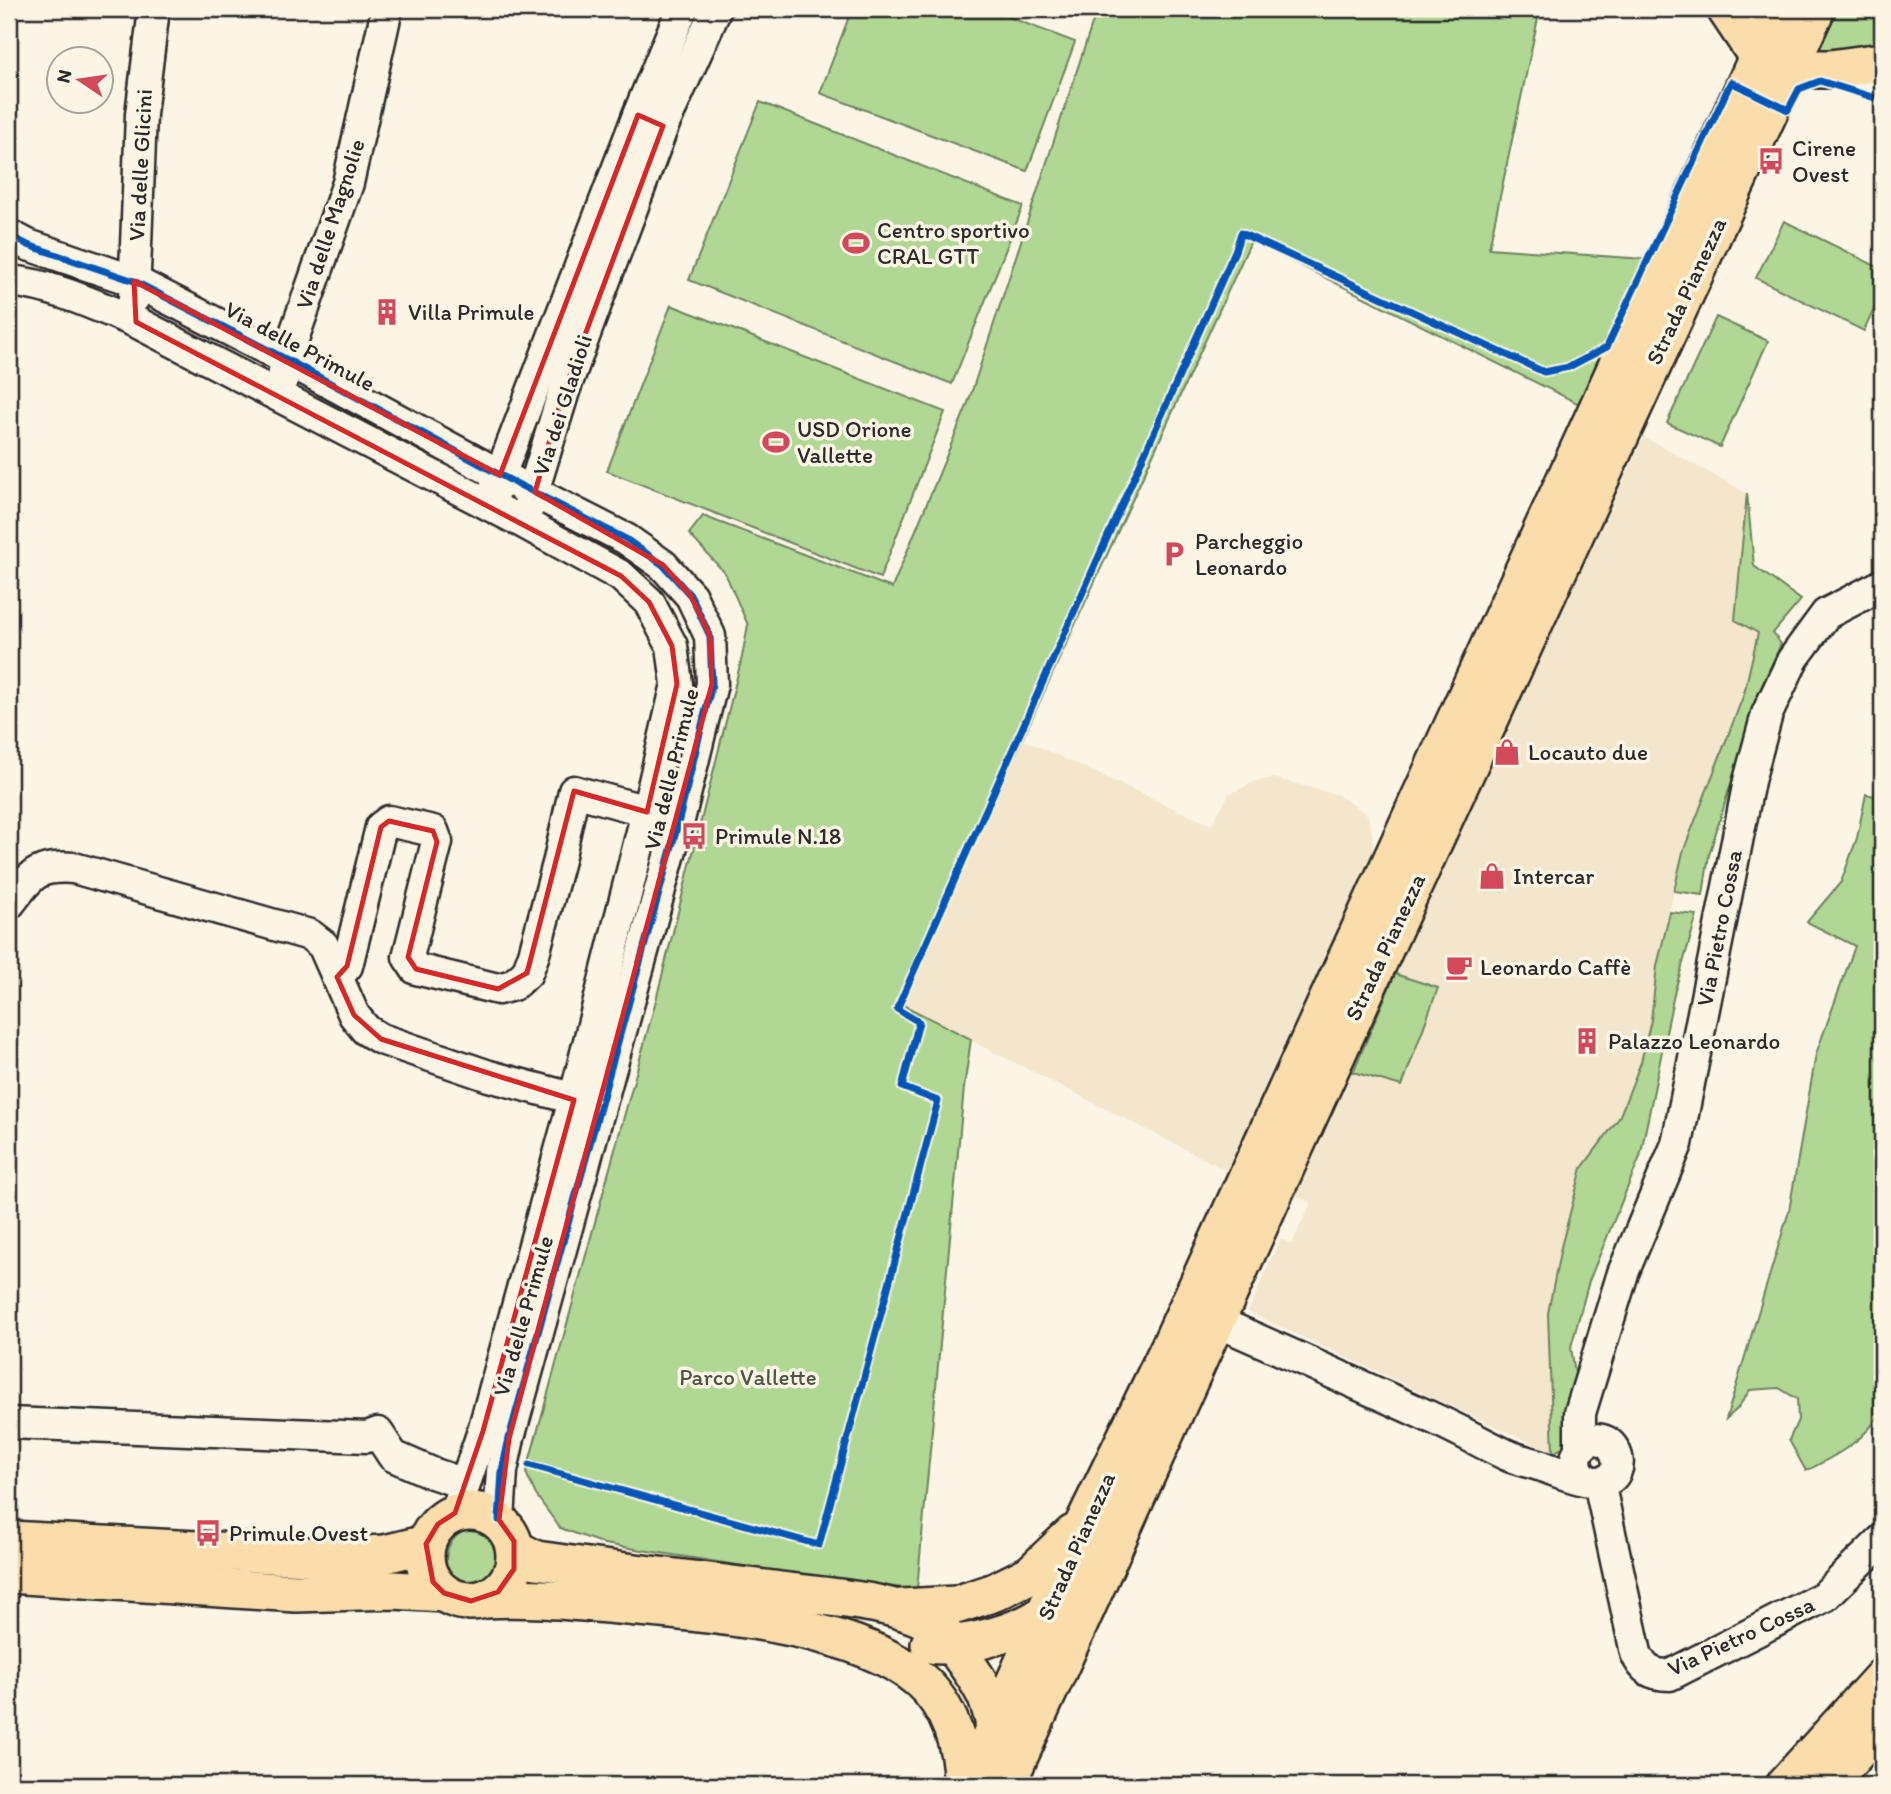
<svg xmlns="http://www.w3.org/2000/svg" width="1891" height="1794" font-family="Itim,sans-serif">
<style>
.built{fill:#f3e6cd}
.green{fill:#b0d894;stroke:#6e8260;stroke-width:2}
.lines{fill:none;stroke-linecap:round;stroke-linejoin:round}
.minor-casing{stroke:#2b2b2b;stroke-width:35}
.major-casing{stroke:#2b2b2b;stroke-width:42}
.minor{stroke:#fcf5e5;stroke-width:30}
.major{stroke:#fbddab;stroke-width:37}
.cycleway-casing{stroke:#fcf5e5;stroke-width:11}
.cycleway{stroke:#0057b8;stroke-width:7}
.marked{fill:none;stroke:#d62828;stroke-width:5;stroke-linejoin:round}
.labels{text-anchor:middle;stroke-width:7;stroke-linejoin:round;paint-order:stroke}
.poi-label{font-size:23px;fill:#2b2b2b;stroke:#fcf5e5;text-anchor:start}
.street-label{font-size:23px;fill:#2b2b2b;stroke:#fcf5e5}
.park-label{font-size:23px;fill:#4c5645;stroke:#fcf5e5}
</style>
<rect width="100%" height="100%" fill="#fcf5e5"/>
<filter id="ink" filterUnits="userSpaceOnUse"><feTurbulence type="fractalNoise" baseFrequency=".0143" numOctaves="2"/><feDisplacementMap in="SourceGraphic" scale="14" xChannelSelector="R" yChannelSelector="G"/><feConvolveMatrix kernelMatrix="1 2 1 2 8 2 1 2 1" color-interpolation-filters="sRGB"/></filter>
<g filter="url(#ink)">
<!-- built -->
<g class="built">
<polygon points="1644,437 1747,493 1735,619 1758,633 1744,694 1683,852 1657,966 1651,1020 1641,1062 1619,1118 1582,1168 1561,1247 1548,1313 1553,1453 1248,1312 1280,1239 1292,1244 1311,1203 1295,1196 1440,873"/>
<polygon points="1024,740 1211,825 1229,794 1256,781 1274,778 1338,795 1367,814 1372,832 1373,852 1280,1052 1228,1171 901,1005 1011,762"/>
</g>
<!-- green -->
<g class="green">
<polygon points="852,9 987,9 1075,42 1027,171 820,93"/>
<polygon points="1097,9 1540,9 1489,248 1644,259 1581,405 1251,241 901,1004 971,1039 964,1088 917,1589 845,1582 604,1544 560,1528 536,1495 526,1473 655,1004 742,657 748,625 725,573 689,534 703,516 892,588 967,406"/>
<polygon points="1828,9 1882,9 1882,52 1805,57"/>
<polygon points="760,102 1023,206 952,384 689,280"/>
<polygon points="1784,221 1882,269 1882,292 1864,331 1756,278"/>
<polygon points="671,305 945,412 880,578 607,471"/>
<polygon points="1716,317 1768,341 1720,447 1667,423"/>
<polygon points="1747,493 1754,566 1801,600 1773,633 1781,644 1759,692 1709,855 1703,895 1674,891 1683,852 1744,694 1758,633 1735,620"/>
<path d="M 1866,794 L 1882,798 L 1882,1410 C 1867,1440 1835,1456 1806,1471 L 1789,1440 L 1798,1420 L 1797,1399 L 1779,1388 L 1750,1390 L 1737,1409 L 1726,1419 L 1789,1211 L 1816,1054 L 1855,946 L 1807,922 L 1841,882 L 1857,838 Z"/>
<polygon points="1670,912 1697,915 1674,994 1640,1157 1589,1281 1571,1347 1576,1380 1567,1445 1553,1453 1548,1313 1561,1247 1582,1168 1619,1118 1641,1062 1651,1020 1657,966"/>
<polygon points="1395,974 1438,988 1402,1086 1353,1072"/>
<circle cx="479" cy="1560" r="33"/>
</g>
<g class="lines">
<defs>
<g id="minor">
<polyline points="1831,69 1882,87"/>
<polyline points="9,235 28,245 134,281 286,359 500,475 626,539 663,565 691,596 710,636 712,684 678,824 509,1438 502,1471 499,1520"/>
<path d="M 9,281 C 53,285 95,305 136,322 L 522,522 L 621,576 L 649,602 L 672,646 L 677,684 L 647,812 L 574,1100 L 483,1431 L 455,1513"/>
<polyline points="134,298 141,114 154,9"/>
<polyline points="283,378 286,359 348,183 387,9"/>
<polyline points="494,491 638,115 682,9"/>
<polyline points="528,508 564,391 602,288 663,126 716,9"/>
<path d="M 9,904 C 31,876 35,865 74,868 L 310,935 L 323,945 L 354,1015 L 366,1030 L 381,1039 L 489,1076 L 591,1103"/>
<polyline points="337,977 347,966 381,827 389,821 433,831 437,842 408,957 416,969 498,989 513,985 527,973 534,954 559,860 574,791 665,816"/>
<path d="M 1197,1313 C 1275,1347 1353,1382 1430,1417 C 1456,1428 1481,1443 1507,1455 C 1518,1460 1530,1462 1542,1466 C 1555,1471 1586,1483 1598,1482 C 1637,1479 1611,1417 1580,1448"/>
<polyline points="9,1423 367,1437 378,1433 393,1456 432,1473 465,1484"/>
<polyline points="1585,1479 1577,1469 1576,1458 1580,1448 1580,1413 1623,1273 1677,1144 1749,781 1767,714 1793,659 1826,614 1882,585"/>
<path d="M 1599,1482 L 1636,1653 C 1643,1670 1652,1675 1670,1675 L 1825,1596 L 1882,1540"/>
</g>
<g id="major">
<polyline points="1726,9 1758,57"/>
<polyline points="1788,69 1830,69 1882,62"/>
<circle cx="470" cy="1556" r="45"/>
<polyline points="9,1540 327,1557 385,1554 426,1544"/>
<path d="M 515,1549 L 536,1560 C 620,1572 705,1581 789,1592 C 835,1598 888,1600 930,1622 C 945,1630 980,1681 987,1698 C 992,1711 996,1725 996,1739"/>
<polyline points="9,1574 296,1593 393,1590 444,1593"/>
<path d="M 485,1599 C 534,1596 579,1602 628,1606 C 711,1614 856,1624 920,1680 C 949,1706 963,1747 962,1785"/>
<polyline points="902,1608 956,1605 995,1592 1031,1574 1073,1534"/>
<path d="M 930,1644 C 962,1649 1029,1631 1052,1607"/>
<polyline points="970,1785 1086,1520 1172,1342 1780,9"/>
<polyline points="1006,1785 1391,934 1816,9"/>
<polyline points="1785,1785 1882,1678"/>
<polyline points="1827,1785 1882,1724"/>
</g>
</defs>
<!-- minor casing -->
<use href="#minor" class="minor-casing"/>
<!-- major casing -->
<use href="#major" class="major-casing"/>
<!-- minor -->
<use href="#minor" class="minor"/>
<!-- major -->
<use href="#major" class="major"/>
<defs>
<g id="cycleway">
<polyline points="9,235 28,245 134,281 286,359 500,475 626,539 663,565 691,596 710,636 712,684 678,824 509,1438 502,1471 499,1520"/>
<polyline points="529,1465 819,1545 938,1101 902,1087 919,1022 897,1009 1235,251 1241,233 1544,372 1569,367 1607,347 1731,82 1788,110 1799,89 1820,81 1882,100"/>
</g>
</defs>
<!-- cycleway casing -->
<use href="#cycleway" class="cycleway-casing"/>
<!-- cycleway -->
<use href="#cycleway" class="cycleway"/>
</g>
</g>
<!-- marked area -->
<path class="marked" d="M 638,115 L 663,126 L 564,391 L 535,492 L 663,565 L 691,596 L 710,636 L 712,684 L 509,1438 L 499,1520 L 514,1541 L 514,1569 L 498,1592 L 471,1601 L 444,1593 L 433,1582 L 426,1544 L 438,1524 L 455,1513 L 483,1431 L 574,1100 L 381,1039 L 354,1015 L 337,977 L 347,966 L 381,827 L 389,821 L 433,831 L 437,842 L 408,957 L 416,969 L 498,989 L 527,973 L 574,791 L 647,812 L 677,684 L 672,646 L 649,602 L 621,576 L 136,322 L 134,281 L 500,475 Z"/>
<!-- icons -->
<defs>
<symbol id="bus-bare" viewBox="-9 -9 18 18"><path d="M-5-6H5V4H4V6H2V4H-2V6H-4V4H-5ZM-3.5-4V0h7V-4ZM-3.5 1.2v1.5H-2V1.2ZM2 1.2v1.5H3.5V1.2Z" fill="#d1495b" stroke="#fcf5e5" stroke-width="2.5" paint-order="stroke"/></symbol>
<symbol id="stadium-bare" viewBox="-9 -9 18 18"><path d="M0-5a6.5 5 0 1 0 0 10a6.5 5 0 1 0 0-10ZM-3.5-1.8h7v3.6h-7Z" fill="#d1495b" stroke="#fcf5e5" stroke-width="2.5" paint-order="stroke"/></symbol>
<symbol id="building-bare" viewBox="-9 -9 18 18"><path d="M-4-6H4V6H1V3H-1V6H-4ZM-2.5-4.3h1.7v1.8h-1.7ZM.8-4.3h1.7v1.8H.8ZM-2.5-1h1.7V.8h-1.7ZM.8-1h1.7V.8H.8Z" fill="#d1495b" stroke="#fcf5e5" stroke-width="2.5" paint-order="stroke"/></symbol>
<symbol id="parking-bare" viewBox="-9 -9 18 18"><path d="M-3.5-5.5H1a3.5 3.5 0 0 1 0 7H-1V5.5H-3.5ZM-1-3.4V-.6H.8a1.4 1.4 0 0 0 0-2.8Z" fill="#d1495b" stroke="#fcf5e5" stroke-width="2.5" paint-order="stroke"/></symbol>
<symbol id="shop-bare" viewBox="-9 -9 18 18"><path d="M-5-2.5h2.3a2.7 3.5 0 0 1 5.4 0H5L5.5 6h-11ZM-1.5-2.5h3a1.5 2.3 0 0 0-3 0Z" fill="#d1495b" stroke="#fcf5e5" stroke-width="2.5" paint-order="stroke"/></symbol>
<symbol id="cafe-bare" viewBox="-9 -9 18 18"><path d="M-5.5-4.5H6V0H3Q3 3.5 0 3.5H-2.5Q-5.5 3.5-5.5 0ZM3-3.2v2h1.7v-2ZM-6 4.5H4V6H-6Z" fill="#d1495b" stroke="#fcf5e5" stroke-width="2.5" paint-order="stroke"/></symbol>
</defs>
<g fill-rule="evenodd">
<use href="#bus-bare" x="1752" y="142" width="38" height="38"/>
<use href="#stadium-bare" x="837" y="224" width="38" height="38"/>
<use href="#building-bare" x="368" y="293" width="38" height="38"/>
<use href="#stadium-bare" x="757" y="423" width="38" height="38"/>
<use href="#parking-bare" x="1155" y="535" width="38" height="38"/>
<use href="#shop-bare" x="1488" y="733" width="38" height="38"/>
<use href="#bus-bare" x="675" y="817" width="38" height="38"/>
<use href="#shop-bare" x="1473" y="857" width="38" height="38"/>
<use href="#cafe-bare" x="1440" y="948" width="38" height="38"/>
<use href="#building-bare" x="1568" y="1022" width="38" height="38"/>
<use href="#bus-bare" x="189" y="1514" width="38" height="38"/>
</g>
<g class="labels">
<!-- poi labels -->
<g class="poi-label">
<text x="1792" y="156">Cirene<tspan x="1792" dy="26">Ovest</tspan></text>
<text x="877" y="238">Centro sportivo<tspan x="877" dy="26">CRAL GTT</tspan></text>
<text x="408" y="320">Villa Primule</text>
<text x="797" y="437">USD Orione<tspan x="797" dy="26">Vallette</tspan></text>
<text x="1195" y="549">Parcheggio<tspan x="1195" dy="26">Leonardo</tspan></text>
<text x="1528" y="760">Locauto due</text>
<text x="715" y="844">Primule N.18</text>
<text x="1513" y="884">Intercar</text>
<text x="1480" y="975">Leonardo Caffè</text>
<text x="1608" y="1049">Palazzo Leonardo</text>
<text x="229" y="1541">Primule Ovest</text>
</g>
<!-- street labels -->
<g class="street-label">
<text transform="translate(140 165) rotate(-87)" y="8">Via delle Glicini</text>
<text transform="translate(330 224) rotate(-72)" y="8">Via delle Magnolie</text>
<text transform="translate(1686 291) rotate(-65)" y="8">Strada Pianezza</text>
<text transform="translate(300 346) rotate(28)" y="8">Via delle Primule</text>
<text transform="translate(562 405) rotate(-72)" y="8">Via dei Gladioli</text>
<text transform="translate(671 769) rotate(-76)" y="8">Via delle Primule</text>
<text transform="translate(1719 928) rotate(-79)" y="8">Via Pietro Cossa</text>
<text transform="translate(1385 947) rotate(-65)" y="8">Strada Pianezza</text>
<text transform="translate(523 1316) rotate(-74)" y="8">Via delle Primule</text>
<text transform="translate(1076 1546) rotate(-66)" y="8">Strada Pianezza</text>
<text transform="translate(1741 1636) rotate(-25)" y="8">Via Pietro Cossa</text>
</g>
<!-- park labels -->
<g class="park-label">
<text x="748" y="1385">Parco Vallette</text>
</g>
</g>
<!-- margin -->
<rect width="1891" height="1794" fill="none" stroke="#fcf5e5" stroke-width="35"/>
<rect x="18" y="18" width="1856" height="1759" fill="none" stroke="#2b2b2b" stroke-width="2.5" filter="url(#ink)"/>
<!-- north arrow -->
<g transform="translate(80 80) rotate(283)"><circle r="33" fill="#fcf5e5" stroke="#a8a49b" stroke-width="2"/>
<path d="M0-5L12 26L0 18L-12 26Z" fill="#d1495b"/>
<text y="-10" font-size="19" font-weight="bold" text-anchor="middle" fill="#2b2b2b">N</text>
</g>
</svg>
